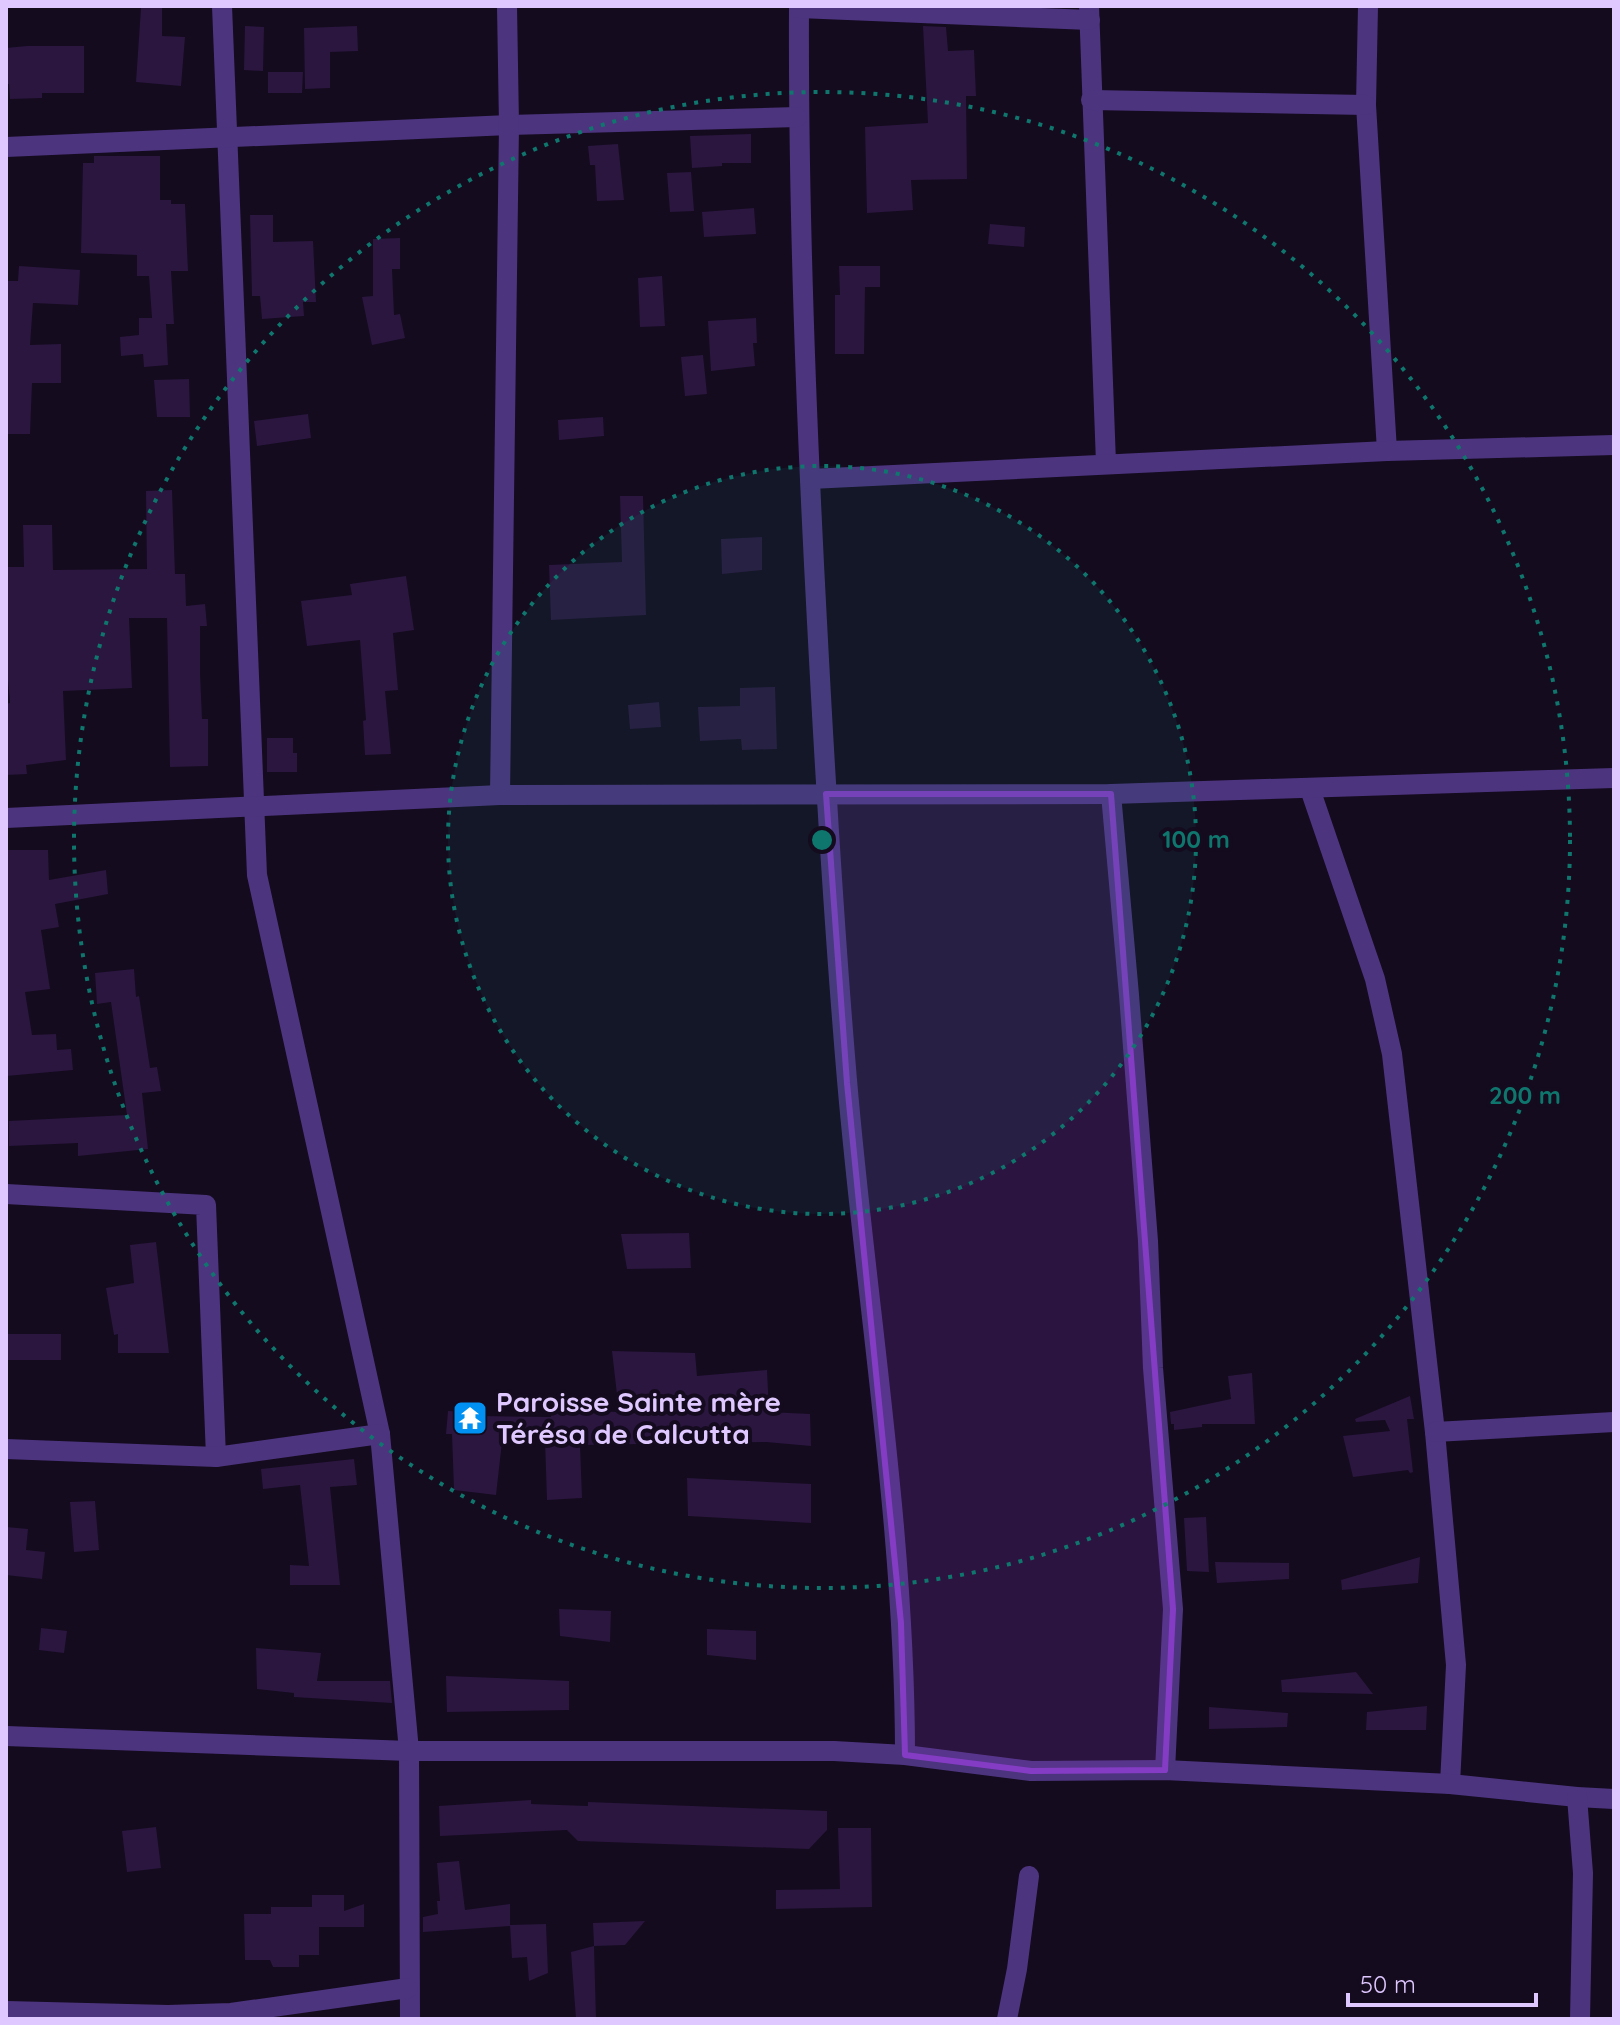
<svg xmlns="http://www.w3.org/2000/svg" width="1620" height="2025" font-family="Quicksand,sans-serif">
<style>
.building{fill:#2b163f}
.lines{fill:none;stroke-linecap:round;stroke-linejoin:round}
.street{stroke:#4d347f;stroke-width:20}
.marked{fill:#853cc5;fill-opacity:0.2;stroke:#853cc5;stroke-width:6;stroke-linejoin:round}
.ring{fill:none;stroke:#0f766e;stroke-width:4;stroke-dasharray:4 8}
.labels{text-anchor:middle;stroke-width:8;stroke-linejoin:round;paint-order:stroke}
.poi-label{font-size:28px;font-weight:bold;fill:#dfc7ff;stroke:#140b1e;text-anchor:start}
.centre{fill:#0f766e;stroke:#140b1e;stroke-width:4}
.ring-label{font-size:24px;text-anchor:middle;font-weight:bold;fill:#0f766e;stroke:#140b1e;stroke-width:8;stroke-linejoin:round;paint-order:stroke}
</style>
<rect width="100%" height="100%" fill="#140b1e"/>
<!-- building -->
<g class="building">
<polygon points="141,8 162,8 162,36 185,37 181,86 136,82"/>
<polygon points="245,26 264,27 263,71 244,70"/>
<polygon points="357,26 358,51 330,52 330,88 305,89 304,28"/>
<polygon points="923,26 946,27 948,51 974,50 976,96 966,96 967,179 911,180 913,210 867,213 865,127 928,123"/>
<polygon points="27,46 84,46 84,93 42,93 42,98 10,99 9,84 6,84 6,48"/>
<polygon points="268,72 303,72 302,93 268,93"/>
<polygon points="751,134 751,163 722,163 722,166 692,168 690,136"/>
<polygon points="618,144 624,200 597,201 595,165 590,165 588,146"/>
<polygon points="94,156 160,156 160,200 171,200 171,204 185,204 188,271 171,271 174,324 166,324 168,365 144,367 143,354 121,356 120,337 139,335 139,318 152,318 149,276 137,276 137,255 81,253 83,163 94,163"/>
<polygon points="691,172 694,211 670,212 667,173"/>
<polygon points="754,208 756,234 704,237 702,212"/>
<polygon points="250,215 273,215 273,242 313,241 316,302 303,302 304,316 262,319 260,296 252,296"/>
<polygon points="990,224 1025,227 1024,247 988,244"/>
<polygon points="400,238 400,269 392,269 394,315 400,314 405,338 372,345 362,297 373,296 373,239"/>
<polygon points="19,266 80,270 78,305 33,303 30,345 61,344 61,383 32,383 30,434 6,434 6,281 18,281"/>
<polygon points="839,266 880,266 880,287 865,287 864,354 835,354 835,295 840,295"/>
<polygon points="662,276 665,326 640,327 638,278"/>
<polygon points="756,318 757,343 753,343 755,366 711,371 708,321"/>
<polygon points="703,355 707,394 685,396 681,357"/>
<polygon points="189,379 190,417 157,417 154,380"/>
<polygon points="308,414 311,438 257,446 254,421"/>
<polygon points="603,417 604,436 559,440 558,420"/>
<polygon points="172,490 175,574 185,574 186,606 205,604 207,626 200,626 200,673 202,719 208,719 208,766 170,767 167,618 129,618 132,688 63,691 66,760 26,765 27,774 6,775 6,704 10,703 6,658 6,567 24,567 23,525 52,525 53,570 147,569 146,491"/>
<polygon points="620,496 643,496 646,615 551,620 549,565 622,562"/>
<polygon points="762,537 762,570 722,574 721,539"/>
<polygon points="406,576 414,630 393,633 398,690 385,691 391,754 365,755 363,721 366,720 360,640 307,646 301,601 352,595 350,584"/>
<polygon points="775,687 777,749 742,750 741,739 700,741 698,707 740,706 740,688"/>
<polygon points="659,702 661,727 630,729 628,705"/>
<polygon points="267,738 293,738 293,753 297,753 297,772 267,772"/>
<polygon points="6,850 48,850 49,880 106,870 108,894 55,904 59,927 41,930 50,989 25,992 32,1035 56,1034 57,1050 71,1049 73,1070 6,1076"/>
<polygon points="134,969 136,997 139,996 150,1068 157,1067 161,1091 142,1093 148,1149 78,1156 78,1143 9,1146 9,1121 127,1115 111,1002 97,1004 95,973"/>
<polygon points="689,1233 691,1268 627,1269 621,1234"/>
<polygon points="156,1242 169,1353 118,1353 118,1334 114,1335 106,1288 134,1283 130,1245"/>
<rect x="6" y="1334" width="55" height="26"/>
<polygon points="612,1351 695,1353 697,1376 767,1370 769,1412 810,1414 811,1446 766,1442 580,1445 582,1498 547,1500 545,1440 502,1442 496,1495 454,1490 452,1434 446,1434 448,1411 482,1413 482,1416 551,1417 550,1410 619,1412"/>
<polygon points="1252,1373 1255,1424 1202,1424 1202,1427 1174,1430 1174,1424 1171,1424 1170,1412 1231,1399 1228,1376"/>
<polygon points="1410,1396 1414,1419 1407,1419 1413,1472 1410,1473 1408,1470 1353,1477 1343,1436 1390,1431 1385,1420 1356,1422 1355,1419"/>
<polygon points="354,1459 357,1485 330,1487 340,1585 290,1585 290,1565 309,1566 300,1485 263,1489 261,1469"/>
<polygon points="687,1478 811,1484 811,1523 688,1516"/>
<polygon points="95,1501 99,1550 74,1552 70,1502"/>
<polygon points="1206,1517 1209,1572 1187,1571 1184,1518"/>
<polygon points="6,1527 28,1529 26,1550 45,1552 42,1579 6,1575"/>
<polygon points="1420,1557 1418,1583 1342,1590 1341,1580"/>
<polygon points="1215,1562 1289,1563 1289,1579 1217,1583"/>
<polygon points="559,1609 611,1611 610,1642 560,1636"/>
<polygon points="41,1628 67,1631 64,1653 39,1650"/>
<polygon points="707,1629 756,1631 756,1660 707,1655"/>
<polygon points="256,1648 321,1653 317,1681 390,1681 392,1703 294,1697 294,1693 257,1689"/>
<polygon points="1356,1672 1373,1694 1282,1692 1281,1680"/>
<polygon points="446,1676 569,1681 569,1710 447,1712"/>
<polygon points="1427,1706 1426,1730 1366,1730 1367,1712"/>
<polygon points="1209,1707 1288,1713 1287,1727 1209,1729"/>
<polygon points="531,1800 531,1804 588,1806 588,1802 827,1811 827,1830 809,1849 578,1841 567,1830 440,1836 439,1806"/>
<polygon points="156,1827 161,1868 127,1872 122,1831"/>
<polygon points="838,1828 871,1828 872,1907 776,1909 776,1890 840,1889"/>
<polygon points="459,1861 465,1910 510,1904 510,1926 423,1932 423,1917 438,1914 437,1901 440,1901 437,1863"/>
<polygon points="312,1895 344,1895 344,1911 364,1904 364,1927 319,1927 319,1955 299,1955 299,1967 273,1967 270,1960 245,1960 244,1914 271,1914 271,1907 312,1907"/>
<polygon points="645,1921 625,1945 594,1946 593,1923"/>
<polygon points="546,1924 548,1973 529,1981 527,1957 512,1958 510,1925"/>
<polygon points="594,1946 596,2019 576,2019 571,1952"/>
</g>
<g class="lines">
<!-- street -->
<g class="street">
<polyline points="222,6 257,875 380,1434 409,1751 410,2019"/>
<path d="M 799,6 C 798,212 806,417 817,622 C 825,775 834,927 847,1080 C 866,1304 905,1529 905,1755"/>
<polyline points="1089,6 1106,463"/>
<polyline points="1368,6 1366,105 1387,451"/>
<polyline points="799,8 1090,20"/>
<polyline points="1091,100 1366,105"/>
<polyline points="6,147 509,125 797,117"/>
<polyline points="810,479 1387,451 1614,445"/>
<polyline points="1310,789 1375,979 1392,1054 1435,1432 1456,1665 1450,1784"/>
<polyline points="1111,794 1129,995 1148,1241 1153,1368 1173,1609 1165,1770"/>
<polyline points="500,795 509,125 507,6"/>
<polyline points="6,818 500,795 1111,794 1614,778"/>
<polyline points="6,1194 206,1205 216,1457"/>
<polyline points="1435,1432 1614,1422"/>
<polyline points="6,1449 216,1457 380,1434"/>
<polyline points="6,1736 409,1751 834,1751 905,1755 1031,1771 1165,1770 1450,1784 1577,1797 1614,1799"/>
<polyline points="1577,1797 1583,1873 1580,2019"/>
<polyline points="6,2011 168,2015 231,2013 408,1988"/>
<polyline points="1007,2019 1017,1969 1029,1876"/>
</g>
</g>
<!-- marked area -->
<path class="marked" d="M 826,794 L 1111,794 L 1173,1609 L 1165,1770 L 1031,1771 L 905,1755 L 901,1623 L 847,1083 Z"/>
<!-- distance rings -->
<circle cx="822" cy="840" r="374" fill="#0f766e" fill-opacity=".12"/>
<g class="ring">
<circle cx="822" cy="840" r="374"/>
<circle cx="822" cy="840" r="748"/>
</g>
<!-- icons -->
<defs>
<symbol id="temple-square" viewBox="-11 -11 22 22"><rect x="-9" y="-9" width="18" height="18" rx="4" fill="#0091f2" stroke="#140b1e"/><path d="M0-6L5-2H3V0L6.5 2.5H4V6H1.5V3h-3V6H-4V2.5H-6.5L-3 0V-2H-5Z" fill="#fff"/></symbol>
</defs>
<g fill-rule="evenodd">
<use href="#temple-square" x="450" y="1398" width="40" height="40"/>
</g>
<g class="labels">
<!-- poi labels -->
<g class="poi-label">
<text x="496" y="1412">Paroisse Sainte mère<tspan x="496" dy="32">Térésa de Calcutta</tspan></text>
</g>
</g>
<circle cx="822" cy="840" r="12" class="centre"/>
<g class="ring-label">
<text x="1196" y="848">100 m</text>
<text x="1525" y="1104">200 m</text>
</g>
<!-- border -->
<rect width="1620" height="2025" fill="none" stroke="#dfc7ff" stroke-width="16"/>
<!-- scale -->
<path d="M1348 1993v12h188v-12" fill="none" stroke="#dfc7ff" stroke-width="4"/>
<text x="1360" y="1993" font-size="24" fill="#dfc7ff" stroke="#140b1e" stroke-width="6" paint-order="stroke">50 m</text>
</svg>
